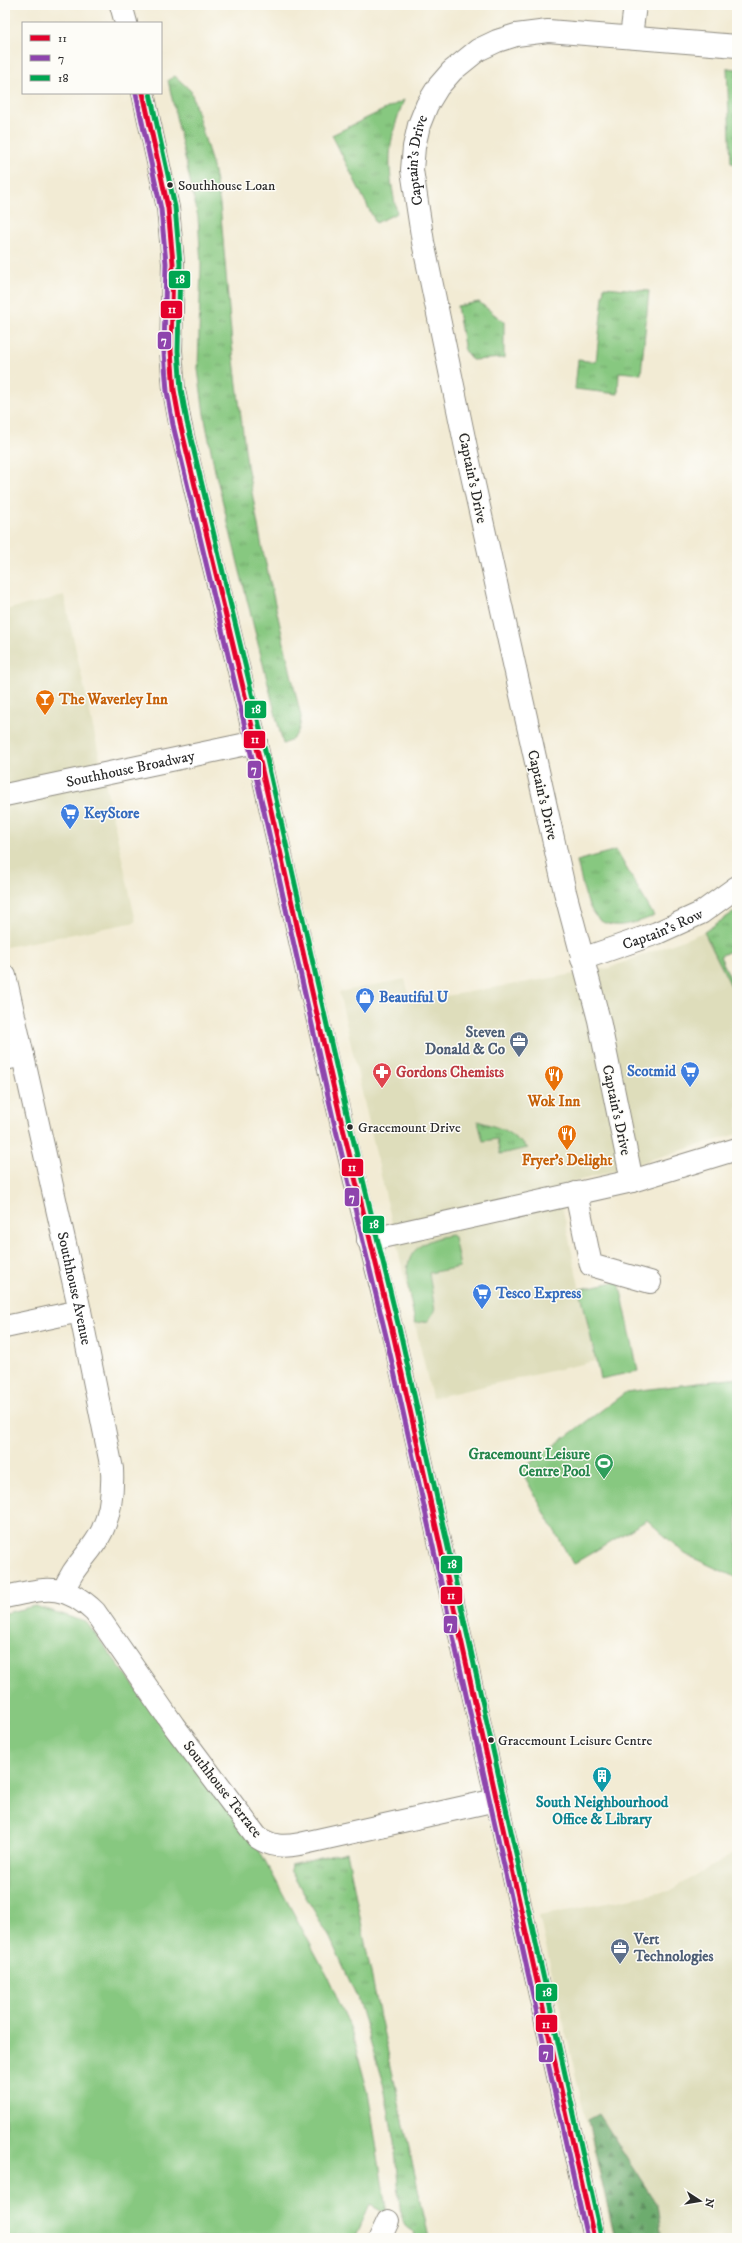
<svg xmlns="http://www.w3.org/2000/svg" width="742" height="2243" font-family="'IM FELL DW Pica',serif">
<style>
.built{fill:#deddbb}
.grass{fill:url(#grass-tufts);stroke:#597a56}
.forest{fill:url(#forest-firs);stroke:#4c6c4c}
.green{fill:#87c880;stroke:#597a56}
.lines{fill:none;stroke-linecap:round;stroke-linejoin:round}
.minor-casing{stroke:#8e8b80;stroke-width:24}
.major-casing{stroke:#8e8b80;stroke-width:24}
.minor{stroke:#fff;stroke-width:22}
.major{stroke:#fff;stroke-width:22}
.bus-1-casing{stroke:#fdfcf7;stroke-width:8}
.bus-2-casing{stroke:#fdfcf7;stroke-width:8}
.bus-3-casing{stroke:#fdfcf7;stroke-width:8}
.bus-1{stroke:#e4002b;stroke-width:5}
.bus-2{stroke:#8e44ad;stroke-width:5}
.bus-3{stroke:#00a651;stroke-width:5}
.bus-dot{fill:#2b2b2b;stroke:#fdfcf7;stroke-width:1.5}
.labels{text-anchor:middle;stroke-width:3;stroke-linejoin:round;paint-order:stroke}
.bus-label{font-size:14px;fill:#2b2b2b;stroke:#fdfcf7;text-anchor:start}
.street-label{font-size:15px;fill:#2b2b2b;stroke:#fdfcf7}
.food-label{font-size:15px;font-weight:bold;fill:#c56008;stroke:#fdfcf7}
.shop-label{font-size:15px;font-weight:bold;fill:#366cbe;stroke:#fdfcf7;text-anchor:start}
.service-label{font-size:15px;font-weight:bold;fill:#4e5e75;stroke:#fdfcf7;text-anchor:end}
.health-label{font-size:15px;font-weight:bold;fill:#be3a42;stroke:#fdfcf7;text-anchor:start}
.leisure-label{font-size:15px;font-weight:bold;fill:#27864d;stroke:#fdfcf7;text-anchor:end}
.culture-label{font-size:15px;font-weight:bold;fill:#0d838f;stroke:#fdfcf7}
.line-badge{stroke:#fdfcf7;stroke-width:1.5}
.badge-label{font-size:11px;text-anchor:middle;font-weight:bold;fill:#fff}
</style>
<defs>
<pattern id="grass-tufts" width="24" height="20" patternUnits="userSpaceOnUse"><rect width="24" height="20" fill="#87c880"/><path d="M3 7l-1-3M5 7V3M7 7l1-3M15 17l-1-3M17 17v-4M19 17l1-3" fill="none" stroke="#6fa369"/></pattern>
<pattern id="forest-firs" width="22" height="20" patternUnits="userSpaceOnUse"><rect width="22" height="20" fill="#6dac6e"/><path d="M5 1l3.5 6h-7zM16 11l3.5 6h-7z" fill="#5a8c5b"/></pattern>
</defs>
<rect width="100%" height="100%" fill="#fdfcf7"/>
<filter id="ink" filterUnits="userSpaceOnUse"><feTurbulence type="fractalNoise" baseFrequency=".025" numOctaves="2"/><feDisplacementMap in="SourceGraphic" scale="8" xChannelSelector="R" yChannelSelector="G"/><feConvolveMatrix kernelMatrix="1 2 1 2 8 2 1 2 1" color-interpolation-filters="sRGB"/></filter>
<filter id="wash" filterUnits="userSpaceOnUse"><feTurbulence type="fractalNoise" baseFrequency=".012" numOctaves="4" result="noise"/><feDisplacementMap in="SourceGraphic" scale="16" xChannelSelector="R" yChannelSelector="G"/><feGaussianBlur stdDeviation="0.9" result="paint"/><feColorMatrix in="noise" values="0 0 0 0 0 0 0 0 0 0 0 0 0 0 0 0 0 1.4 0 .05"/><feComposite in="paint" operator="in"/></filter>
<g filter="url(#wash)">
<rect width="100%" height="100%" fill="#f2ebd4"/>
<!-- built -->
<g class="built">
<polygon points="64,596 136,922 6,947 5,610"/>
<polygon points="704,932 737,998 737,1134 558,1187 595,1361 432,1398 339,992 405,979 411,1002 609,968"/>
<polygon points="737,1851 737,2238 613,2238 539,1916 669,1891"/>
</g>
<!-- grass -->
<g class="grass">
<polygon points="727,68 737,69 737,164 731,163"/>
<path d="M 175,76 L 191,91 L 213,167 L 220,204 L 232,344 L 247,465 L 262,547 L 301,717 C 300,730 297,739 283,744 L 215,471 L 204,414 L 198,369 L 201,265 L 198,217 L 168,80 Z"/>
<path d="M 404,100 C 386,145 387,166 397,213 L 376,223 L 332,135 Z"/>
<polygon points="604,287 649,291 641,374 619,372 618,394 575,389 578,360 596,362"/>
<polygon points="479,302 504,322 504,358 472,360 465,351 457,306"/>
<path d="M 616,850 L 654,916 C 592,941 589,913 577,861 Z"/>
<polygon points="737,910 737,931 733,933 737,948 720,956 735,988 737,987 737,998 704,932"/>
<polygon points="478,1121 505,1130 528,1148 500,1154 497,1139 483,1141"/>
<polygon points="347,1852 377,2003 429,2238 413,2238 415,2233 405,2225 401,2216 394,2141 384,2087 357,1997 330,1938 290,1870 291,1865"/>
</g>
<!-- forest -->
<polygon class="forest" points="599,2114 657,2205 662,2238 615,2238 588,2120"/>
<!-- green -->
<g class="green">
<path d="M 451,1235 L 454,1237 L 460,1267 L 429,1273 L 435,1311 L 428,1321 L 415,1323 C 407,1278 392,1245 451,1235 Z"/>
<polygon points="619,1281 638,1371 600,1379 580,1289"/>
<polygon points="737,1378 737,1578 685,1554 647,1520 573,1564 521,1470 626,1392"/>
<polygon points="35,1606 86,1622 262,1855 328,1977 350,2027 368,2092 387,2214 370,2205 355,2238 5,2238 5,1613"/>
</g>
</g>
<g filter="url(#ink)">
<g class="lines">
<defs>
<g id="minor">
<polyline points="631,37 635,5"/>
<path id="s1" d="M 5,795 L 256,742"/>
<path id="s2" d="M 582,959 L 657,933 L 701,913 L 737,887"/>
<path id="s3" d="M 5,976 L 80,1311 L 112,1469 C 113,1490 111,1512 102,1531 C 91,1554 72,1566 64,1591"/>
<polyline points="5,1059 23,1055"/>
<path id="s4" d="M 632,1181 L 599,1020 L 565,892 L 469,462 L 423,242 L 412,170 L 414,147 L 419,125 L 427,105 L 438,87 L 452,71 L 478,50 L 497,41 L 516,35 L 548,31 L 737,46"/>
<polyline points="576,1193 591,1265 650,1282"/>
<polyline points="368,1240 632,1181 737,1149"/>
<polyline points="5,1327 80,1311"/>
<path d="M 5,1597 C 44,1589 63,1581 95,1612 L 174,1726 L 257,1837 C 272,1847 283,1847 300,1844 L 496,1800"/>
<polyline points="380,2238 388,2221"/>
</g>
<g id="major">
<polyline points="121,5 126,23"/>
<path d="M 143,93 L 168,208 L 173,263 L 171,351 L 174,390 L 180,423 C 204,530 232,637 256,744 C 301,943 343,1141 394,1338 L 594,2238"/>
</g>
</defs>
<!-- minor casing -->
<use href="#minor" class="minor-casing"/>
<!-- major casing -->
<use href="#major" class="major-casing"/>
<!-- minor -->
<use href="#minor" class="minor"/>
<!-- major -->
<use href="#major" class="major"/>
<defs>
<polyline id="bus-1" points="143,93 168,208 173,263 171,351 174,390 180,423 247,704 340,1116 394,1338 594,2238"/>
<polyline id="bus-2" points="136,94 161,209 166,263 164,352 167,391 173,425 240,705 333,1118 387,1340 587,2238"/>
<polyline id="bus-3" points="150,93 175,207 180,263 178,351 181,389 187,422 254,702 347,1114 401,1336 601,2236"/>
</defs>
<!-- bus-1 casing -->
<use href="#bus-1" class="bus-1-casing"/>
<!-- bus-2 casing -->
<use href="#bus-2" class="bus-2-casing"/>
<!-- bus-3 casing -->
<use href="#bus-3" class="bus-3-casing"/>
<!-- bus-1 -->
<use href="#bus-1" class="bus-1"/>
<!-- bus-2 -->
<use href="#bus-2" class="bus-2"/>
<!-- bus-3 -->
<use href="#bus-3" class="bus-3"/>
</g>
</g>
<!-- icons -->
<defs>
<symbol id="bar-pin" viewBox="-11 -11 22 30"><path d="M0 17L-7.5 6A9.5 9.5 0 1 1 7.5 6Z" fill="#e8710a" stroke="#fdfcf7"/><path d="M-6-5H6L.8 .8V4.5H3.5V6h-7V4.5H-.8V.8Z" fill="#fff"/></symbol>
<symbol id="supermarket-pin" viewBox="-11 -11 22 30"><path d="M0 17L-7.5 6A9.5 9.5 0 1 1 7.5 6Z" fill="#3f7fe0" stroke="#fdfcf7"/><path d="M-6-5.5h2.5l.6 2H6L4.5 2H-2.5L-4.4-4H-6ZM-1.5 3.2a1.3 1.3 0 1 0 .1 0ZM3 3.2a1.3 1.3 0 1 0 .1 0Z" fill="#fff"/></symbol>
<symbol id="shop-pin" viewBox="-11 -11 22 30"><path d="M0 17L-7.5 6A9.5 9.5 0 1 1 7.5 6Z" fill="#3f7fe0" stroke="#fdfcf7"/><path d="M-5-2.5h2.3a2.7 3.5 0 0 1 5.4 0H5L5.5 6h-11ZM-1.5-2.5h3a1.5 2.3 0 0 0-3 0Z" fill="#fff"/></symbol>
<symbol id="office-pin" viewBox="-11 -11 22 30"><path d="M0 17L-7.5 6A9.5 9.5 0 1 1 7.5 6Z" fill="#5c6f8a" stroke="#fdfcf7"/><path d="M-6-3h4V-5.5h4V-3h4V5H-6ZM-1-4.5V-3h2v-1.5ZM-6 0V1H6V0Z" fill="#fff"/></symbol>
<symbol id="pharmacy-pin" viewBox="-11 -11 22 30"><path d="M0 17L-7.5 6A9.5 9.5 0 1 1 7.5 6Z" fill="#e0444e" stroke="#fdfcf7"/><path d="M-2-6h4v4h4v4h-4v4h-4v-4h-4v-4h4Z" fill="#fff"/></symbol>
<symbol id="restaurant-pin" viewBox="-11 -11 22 30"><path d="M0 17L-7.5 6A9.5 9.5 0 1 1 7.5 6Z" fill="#e8710a" stroke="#fdfcf7"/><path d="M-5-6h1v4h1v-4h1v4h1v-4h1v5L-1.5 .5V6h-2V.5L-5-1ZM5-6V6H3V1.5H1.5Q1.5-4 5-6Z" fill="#fff"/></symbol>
<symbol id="stadium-pin" viewBox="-11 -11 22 30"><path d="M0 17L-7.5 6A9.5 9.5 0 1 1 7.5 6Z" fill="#2e9e5b" stroke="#fdfcf7"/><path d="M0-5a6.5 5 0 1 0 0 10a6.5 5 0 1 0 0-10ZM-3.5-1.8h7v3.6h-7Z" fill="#fff"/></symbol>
<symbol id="building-pin" viewBox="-11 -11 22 30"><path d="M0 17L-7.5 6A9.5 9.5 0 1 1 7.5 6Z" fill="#0f9aa8" stroke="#fdfcf7"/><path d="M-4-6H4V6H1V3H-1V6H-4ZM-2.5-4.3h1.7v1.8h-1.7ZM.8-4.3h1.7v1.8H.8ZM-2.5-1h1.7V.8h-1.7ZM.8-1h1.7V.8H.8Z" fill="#fff"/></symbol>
</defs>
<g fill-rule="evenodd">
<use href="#bar-pin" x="34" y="688" width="22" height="30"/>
<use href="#supermarket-pin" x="59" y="802" width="22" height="30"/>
<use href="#shop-pin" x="354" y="986" width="22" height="30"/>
<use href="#office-pin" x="508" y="1030" width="22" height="30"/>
<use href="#supermarket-pin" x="679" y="1060" width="22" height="30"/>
<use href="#pharmacy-pin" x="371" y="1061" width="22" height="30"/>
<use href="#restaurant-pin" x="543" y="1064" width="22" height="30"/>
<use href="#restaurant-pin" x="556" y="1123" width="22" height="30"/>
<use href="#supermarket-pin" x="471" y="1282" width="22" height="30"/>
<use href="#stadium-pin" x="593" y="1452" width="22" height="30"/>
<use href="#building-pin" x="591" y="1765" width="22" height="30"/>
<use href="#office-pin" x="609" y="1937" width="22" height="30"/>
</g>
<!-- markers -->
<g class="bus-dot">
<circle cx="170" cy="185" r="3.5"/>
<circle cx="350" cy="1127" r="3.5"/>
<circle cx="491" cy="1740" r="3.5"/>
</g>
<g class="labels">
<!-- bus labels -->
<g class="bus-label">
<text x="178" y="190">Southhouse Loan</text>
<text x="358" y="1132">Gracemount Drive</text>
<text x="498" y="1745">Gracemount Leisure Centre</text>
</g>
<!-- street labels -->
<g class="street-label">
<text dy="5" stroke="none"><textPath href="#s4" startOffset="1045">Captain's Drive</textPath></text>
<text transform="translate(473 478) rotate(78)" y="5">Captain's Drive</text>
<text dy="5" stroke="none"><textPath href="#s1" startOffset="128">Southhouse Broadway</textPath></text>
<text transform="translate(543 795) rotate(77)" y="5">Captain's Drive</text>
<text dy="5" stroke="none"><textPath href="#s2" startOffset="86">Captain's Row</textPath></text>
<text transform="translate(617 1110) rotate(78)" y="5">Captain's Drive</text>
<text dy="5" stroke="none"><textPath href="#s3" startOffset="320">Southhouse Avenue</textPath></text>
<text transform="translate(223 1789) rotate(52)" y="5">Southhouse Terrace</text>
</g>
<!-- food labels -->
<g class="food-label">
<text x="59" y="704" text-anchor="start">The Waverley Inn</text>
<text x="554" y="1106">Wok Inn</text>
<text x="567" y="1165">Fryer's Delight</text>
</g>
<!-- shop labels -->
<g class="shop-label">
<text x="84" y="818">KeyStore</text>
<text x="379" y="1002">Beautiful U</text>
<text x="676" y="1076" text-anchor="end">Scotmid</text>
<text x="496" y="1298">Tesco Express</text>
</g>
<!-- service labels -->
<g class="service-label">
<text x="505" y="1037">Steven<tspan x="505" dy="17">Donald &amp; Co</tspan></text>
<text x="634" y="1944" text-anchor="start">Vert<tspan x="634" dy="17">Technologies</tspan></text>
</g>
<!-- health labels -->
<g class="health-label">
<text x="396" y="1077">Gordons Chemists</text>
</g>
<!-- leisure labels -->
<g class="leisure-label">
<text x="590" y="1459">Gracemount Leisure<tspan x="590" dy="17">Centre Pool</tspan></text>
</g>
<!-- culture labels -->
<g class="culture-label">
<text x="602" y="1807">South Neighbourhood<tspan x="602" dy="17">Office &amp; Library</tspan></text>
</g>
</g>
<g class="line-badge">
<rect x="168" y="270" width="23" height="19" rx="4" fill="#00a651"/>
<rect x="160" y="300" width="23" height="19" rx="4" fill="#e4002b"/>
<rect x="157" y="331" width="15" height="19" rx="4" fill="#8e44ad"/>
<rect x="244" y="700" width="23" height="19" rx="4" fill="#00a651"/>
<rect x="243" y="730" width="23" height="19" rx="4" fill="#e4002b"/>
<rect x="247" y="760" width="15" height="19" rx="4" fill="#8e44ad"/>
<rect x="341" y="1158" width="23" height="19" rx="4" fill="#e4002b"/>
<rect x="344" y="1187" width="16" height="20" rx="4" fill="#8e44ad"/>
<rect x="362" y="1215" width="23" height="19" rx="4" fill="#00a651"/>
<rect x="440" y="1555" width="23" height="19" rx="4" fill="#00a651"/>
<rect x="440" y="1586" width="23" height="19" rx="4" fill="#e4002b"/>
<rect x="443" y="1615" width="15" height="19" rx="4" fill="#8e44ad"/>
<rect x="535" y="1983" width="23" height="19" rx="4" fill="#00a651"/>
<rect x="535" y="2014" width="23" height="19" rx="4" fill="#e4002b"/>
<rect x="538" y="2044" width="16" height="19" rx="4" fill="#8e44ad"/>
</g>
<g class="badge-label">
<text x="180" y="283">18</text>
<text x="172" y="313">11</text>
<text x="164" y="344">7</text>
<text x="256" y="713">18</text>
<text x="255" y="743">11</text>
<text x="254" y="773">7</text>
<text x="352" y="1171">11</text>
<text x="352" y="1201">7</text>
<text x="374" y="1228">18</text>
<text x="452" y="1568">18</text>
<text x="451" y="1599">11</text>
<text x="450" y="1629">7</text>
<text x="547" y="1996">18</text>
<text x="546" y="2028">11</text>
<text x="546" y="2057">7</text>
</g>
<!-- margin -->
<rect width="742" height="2243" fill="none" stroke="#fdfcf7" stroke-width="20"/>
<!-- legend -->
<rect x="22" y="22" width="140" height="72" fill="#fdfcf7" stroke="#a9a8a5"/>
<rect x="30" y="35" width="20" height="6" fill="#e4002b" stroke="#a9a8a5"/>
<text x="58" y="42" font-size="12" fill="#2b2b2b">11</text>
<rect x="30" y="55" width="20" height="6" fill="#8e44ad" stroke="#a9a8a5"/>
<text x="58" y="62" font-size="12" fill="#2b2b2b">7</text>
<rect x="30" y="75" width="20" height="6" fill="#00a651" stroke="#a9a8a5"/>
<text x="58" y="82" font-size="12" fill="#2b2b2b">18</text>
<!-- north arrow -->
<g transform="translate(700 2201) rotate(102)" stroke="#fdfcf7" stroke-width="3" paint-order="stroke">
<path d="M0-3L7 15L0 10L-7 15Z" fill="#2b2b2b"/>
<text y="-6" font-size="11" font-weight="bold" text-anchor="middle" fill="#2b2b2b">N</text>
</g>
</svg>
